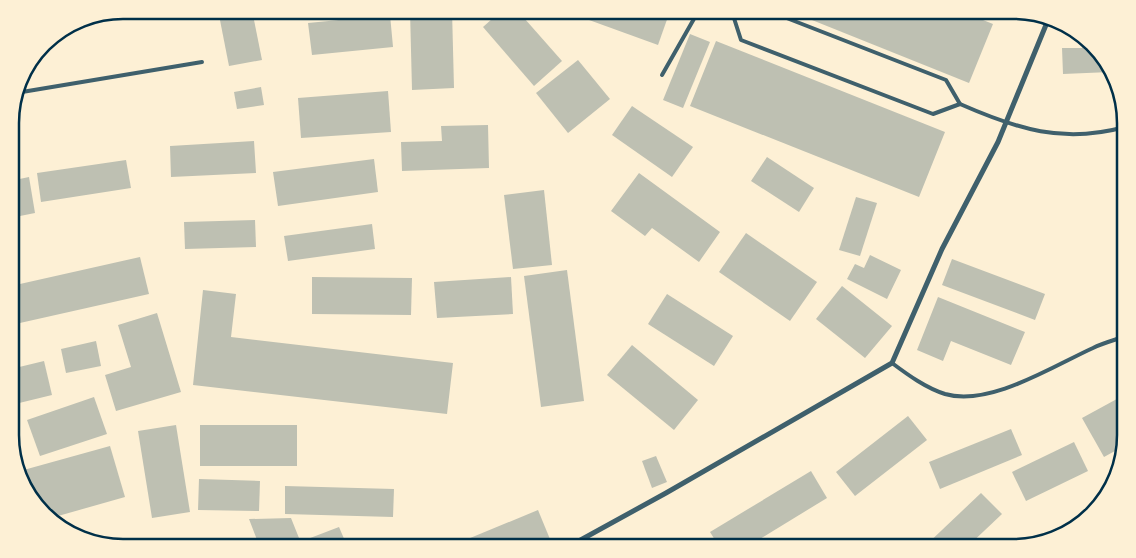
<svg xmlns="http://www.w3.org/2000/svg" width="1136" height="558" font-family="'Fira Sans Condensed',sans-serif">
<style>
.building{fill:#bec0b2}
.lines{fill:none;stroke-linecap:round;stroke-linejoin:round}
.service{stroke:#3f606c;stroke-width:4}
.minor{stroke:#3f606c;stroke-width:5}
.rim{fill:none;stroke:#003049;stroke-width:2.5}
</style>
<rect width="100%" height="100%" fill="#fdf0d5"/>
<!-- building -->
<g class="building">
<polygon points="218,10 252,10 262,60 229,66"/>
<polygon points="410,10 452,10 454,88 412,90"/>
<polygon points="502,10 517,10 562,61 534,86 483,27"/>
<polygon points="580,10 667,10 670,11 658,45 578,16"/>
<polygon points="787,10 958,10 993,24 969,83"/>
<polygon points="390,15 393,47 312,55 308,23"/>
<polygon points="690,34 710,42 683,108 663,100"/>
<polygon points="1082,37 1103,54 1110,72 1063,74 1062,48 1082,48"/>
<polygon points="716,41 945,132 919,197 690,106"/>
<polygon points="578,60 610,99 568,133 536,93"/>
<polygon points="261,87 264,105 237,109 234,92"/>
<polygon points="388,91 391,132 301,138 298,98"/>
<polygon points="632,106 693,147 672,177 612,135"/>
<polygon points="488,125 489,168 402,171 401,142 442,141 441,126"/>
<polygon points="254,141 256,173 171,177 170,146"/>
<polygon points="767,157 814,188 799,212 751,181"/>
<polygon points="374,159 378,192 278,206 273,172"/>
<polygon points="126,160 131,188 41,202 37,173"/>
<polygon points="639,173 720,232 699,262 652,228 645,236 611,211"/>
<polygon points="29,177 35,213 10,218 10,181"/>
<polygon points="544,190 552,265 513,269 504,195"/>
<polygon points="856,197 877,203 860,256 839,250"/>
<polygon points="255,220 256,247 185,249 184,222"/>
<polygon points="372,224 375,249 288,261 284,236"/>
<polygon points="746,233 817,282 790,321 719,272"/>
<polygon points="870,255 901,270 887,299 847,279 855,264 864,268"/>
<polygon points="140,257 149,294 11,325 11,286"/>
<polygon points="952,259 1045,294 1035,320 942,285"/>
<polygon points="567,270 584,401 541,407 524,276"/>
<polygon points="312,277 412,278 411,315 312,314"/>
<polygon points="511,277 513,314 437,318 434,282"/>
<polygon points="842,286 892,326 865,358 816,319"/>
<polygon points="203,290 236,294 231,337 453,363 447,414 193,385"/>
<polygon points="667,294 733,336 714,366 648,324"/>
<polygon points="938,297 1025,332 1011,365 951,341 943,361 917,350"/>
<polygon points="157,313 181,392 116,411 105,375 131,367 118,325"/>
<polygon points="96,341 101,366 66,373 61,349"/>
<polygon points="632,345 698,400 674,430 607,375"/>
<polygon points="44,361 52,395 11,405 11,369"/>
<polygon points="1126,394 1126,435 1124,446 1104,457 1082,418"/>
<polygon points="94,397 107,434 40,456 27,420"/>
<polygon points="908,416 927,440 855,496 836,472"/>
<polygon points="11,423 23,460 16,462 11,450"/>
<polygon points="176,425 190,512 152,518 138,431"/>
<rect x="200" y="425" width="97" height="41"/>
<polygon points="1011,429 1022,455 940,489 929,462"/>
<polygon points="1074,442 1088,471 1026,501 1012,472"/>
<polygon points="110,446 125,497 51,518 33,504 20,471"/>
<polygon points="656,456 667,482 652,488 642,461"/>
<polygon points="811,471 827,498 745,548 720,548 710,532"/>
<polygon points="199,479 260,481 259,511 198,510"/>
<polygon points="285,486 394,489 393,517 285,514"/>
<polygon points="981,493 1002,514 966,548 923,548"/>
<polygon points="538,510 552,544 544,548 446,548"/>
<polygon points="291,518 303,548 253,548 259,545 249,519"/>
<polygon points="339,527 348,548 309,548 305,540"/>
</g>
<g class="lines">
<!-- service -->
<g class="service">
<polygon points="766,10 946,80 960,104 933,114 741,40 732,12"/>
<polyline points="1033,15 1048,20"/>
<polyline points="662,75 699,10"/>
<polyline points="16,93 202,62"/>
<path d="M 960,104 C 1017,129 1063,144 1125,127"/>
<path d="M 892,363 C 908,375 926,388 945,394 C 990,407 1053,366 1093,348 C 1103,343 1115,340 1126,336"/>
</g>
<!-- minor -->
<polyline class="minor" points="566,548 666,493 892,363 942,249 998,142 1048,20"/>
</g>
<!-- crop -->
<path d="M0 0H1136V558H0ZM123 19H1013A104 104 0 0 1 1117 123V435A104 104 0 0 1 1013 539H123A104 104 0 0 1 19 435V123A104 104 0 0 1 123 19Z" fill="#fdf0d5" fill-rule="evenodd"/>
<path class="rim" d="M123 19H1013A104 104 0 0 1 1117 123V435A104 104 0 0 1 1013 539H123A104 104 0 0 1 19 435V123A104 104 0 0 1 123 19Z"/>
</svg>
